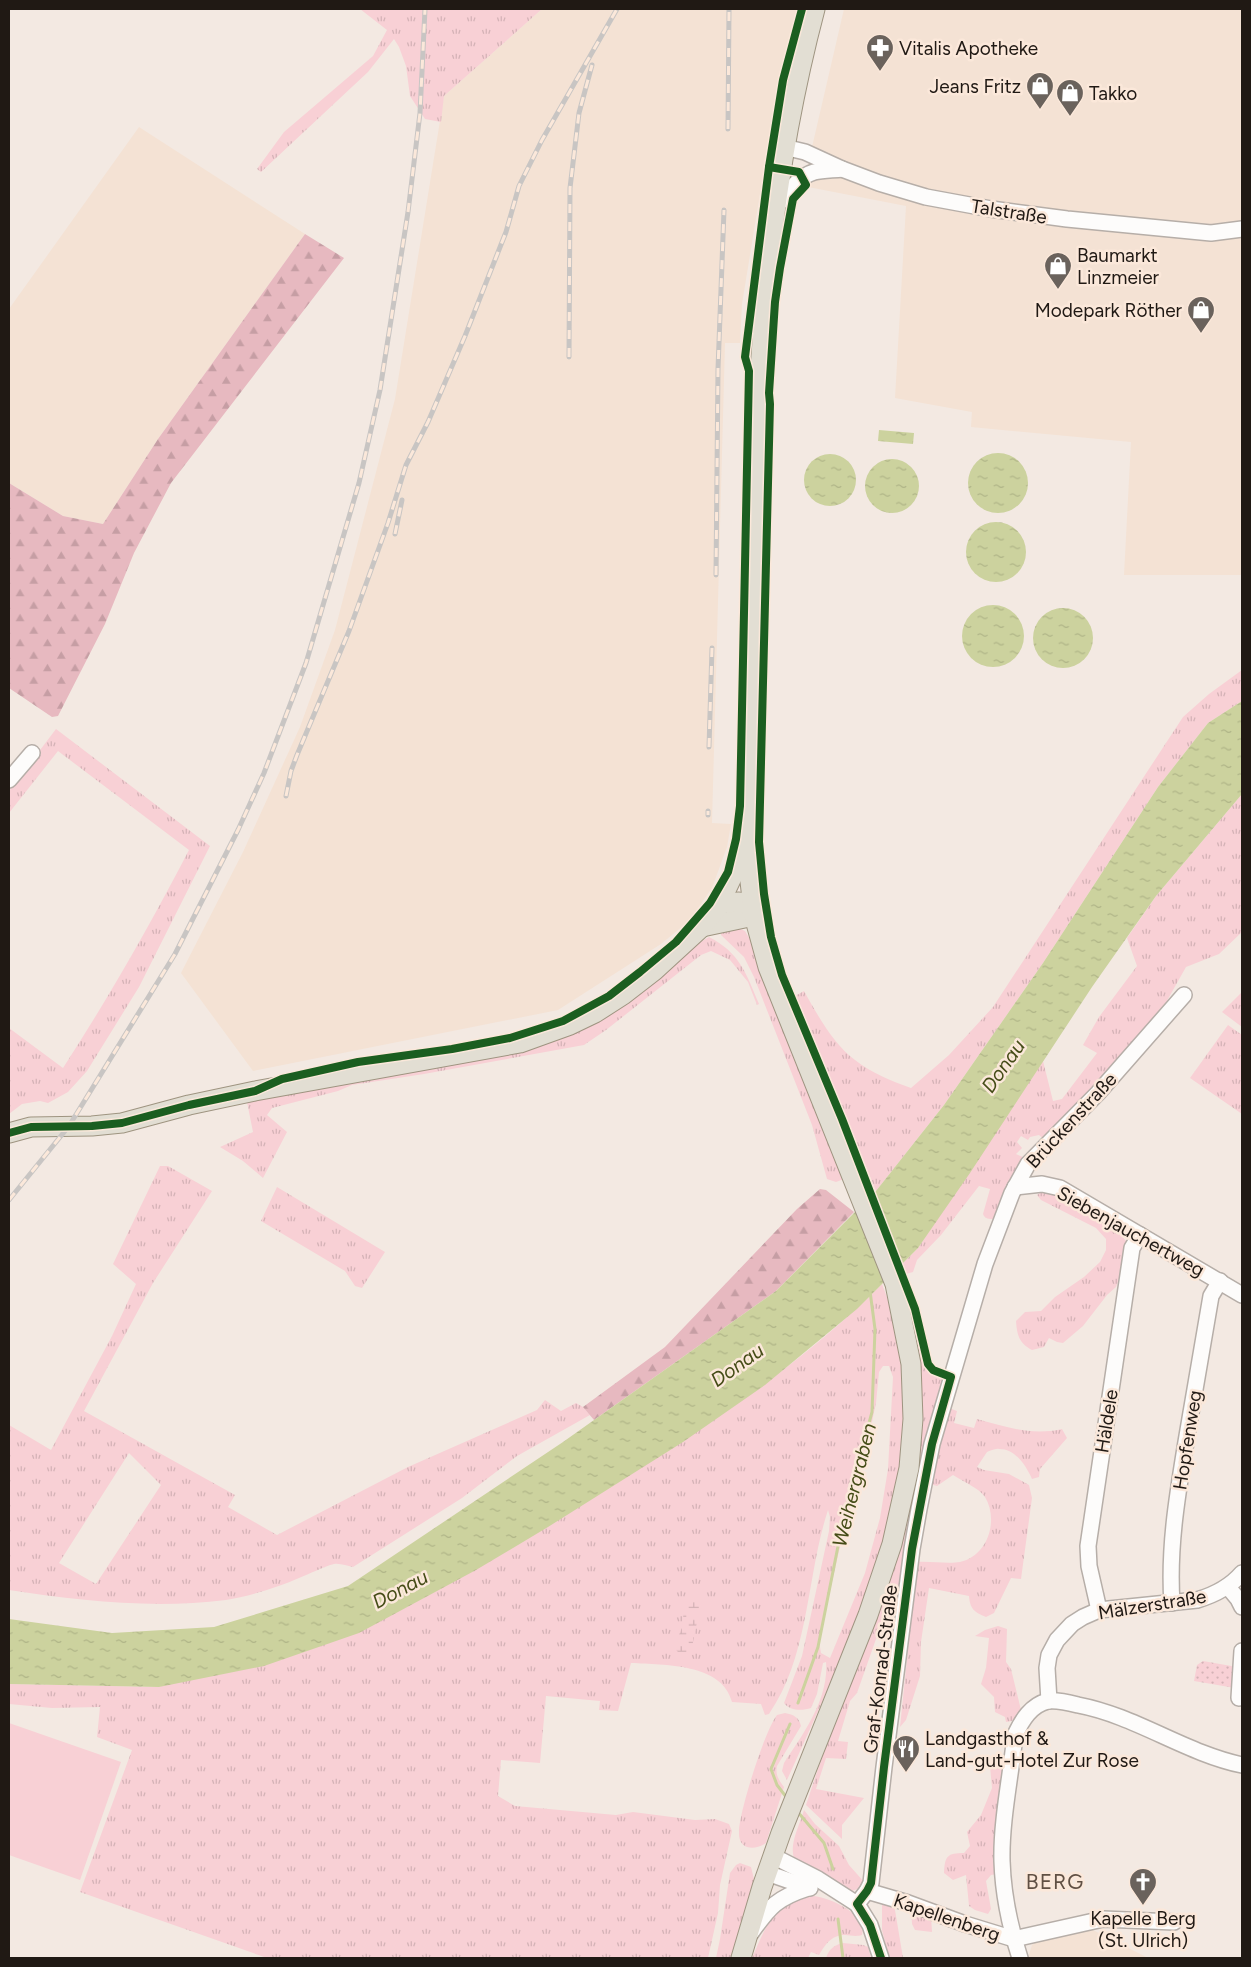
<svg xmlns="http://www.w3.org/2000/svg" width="1251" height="1967" font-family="Figtree,sans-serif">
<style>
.built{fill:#f4e2d4}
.grass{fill:url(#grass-tufts);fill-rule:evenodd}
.forest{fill:url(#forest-firs)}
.wetland{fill:url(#wetland-marsh)}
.park{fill:url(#park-dots)}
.pitch{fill:#f8d0d5}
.water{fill:url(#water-ripples)}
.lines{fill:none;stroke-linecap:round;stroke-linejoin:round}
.stream{stroke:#ccd29e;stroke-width:3}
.minor-casing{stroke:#b6aea8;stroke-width:18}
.major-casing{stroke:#9e9480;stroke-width:21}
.minor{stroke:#fdfcfb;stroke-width:15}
.major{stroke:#e2ded3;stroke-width:19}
.rail-casing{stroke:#c8c5c3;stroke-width:5}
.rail{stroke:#fbe8da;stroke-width:3;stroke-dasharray:9;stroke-linecap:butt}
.cycleway-casing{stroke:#fbe8da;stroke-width:11}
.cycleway{stroke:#1b5e20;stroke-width:8}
.labels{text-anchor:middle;stroke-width:5;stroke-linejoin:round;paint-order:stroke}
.poi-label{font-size:19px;fill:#201914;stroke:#fbe8da;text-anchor:start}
.street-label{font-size:19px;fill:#201914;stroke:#fbe8da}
.water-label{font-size:20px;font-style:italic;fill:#454c17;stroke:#fbe8da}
.quarter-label{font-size:21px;letter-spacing:1px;fill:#605044;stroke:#fbe8da}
</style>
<defs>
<pattern id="grass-tufts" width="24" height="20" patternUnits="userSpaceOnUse" patternTransform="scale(1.25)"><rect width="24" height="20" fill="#f8d0d5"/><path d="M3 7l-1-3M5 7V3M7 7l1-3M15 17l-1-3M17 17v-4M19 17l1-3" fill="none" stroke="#d4b2b6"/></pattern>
<pattern id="forest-firs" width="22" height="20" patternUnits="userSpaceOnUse" patternTransform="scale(1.25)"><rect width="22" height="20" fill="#e7b9c0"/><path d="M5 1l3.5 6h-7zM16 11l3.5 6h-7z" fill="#c69ea4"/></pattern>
<pattern id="wetland-marsh" width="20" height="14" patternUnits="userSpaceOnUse" patternTransform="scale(1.25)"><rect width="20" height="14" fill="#f8d0d5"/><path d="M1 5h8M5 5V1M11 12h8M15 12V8" fill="none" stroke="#d4b2b6"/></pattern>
<pattern id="park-dots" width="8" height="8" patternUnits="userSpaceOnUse" patternTransform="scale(1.25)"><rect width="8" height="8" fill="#f8d0d5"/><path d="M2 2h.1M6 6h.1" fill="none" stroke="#d4b2b6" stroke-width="1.8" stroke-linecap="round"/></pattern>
<pattern id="water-ripples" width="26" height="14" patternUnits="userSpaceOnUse" patternTransform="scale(1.25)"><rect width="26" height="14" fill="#ccd29e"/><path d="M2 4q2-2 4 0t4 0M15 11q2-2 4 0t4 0" fill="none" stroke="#afb487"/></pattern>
</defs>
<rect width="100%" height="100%" fill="#f3e9e2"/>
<!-- built -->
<g class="built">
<polygon points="542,9 798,9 782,71 767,151 742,304 740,343 725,343 712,823 731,824 727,847 712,888 689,921 661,944 558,1010 253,1071 181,973 243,852 300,727 335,630 395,399 444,96"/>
<polygon points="844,9 1242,9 1242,575 1124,575 1131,442 971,427 972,412 895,398 906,206 803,186"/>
<polygon points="139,127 305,234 158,439 103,524 63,516 9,483 9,309"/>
<polygon points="1085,1926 1148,1958 1028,1958 1032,1945 1045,1933"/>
</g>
<!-- grass -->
<g class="grass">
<polygon points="360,9 542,9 444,96 441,122 425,119 410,96 406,66 399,47 394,39 368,72 261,172 257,169 284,132 373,56 387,30"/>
<path d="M 1242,670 L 1242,701 L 1208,723 L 1158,787 L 1043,963 L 944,1105 L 876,1191 L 795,996 L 804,991 C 817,1014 833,1044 855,1060 C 872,1073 891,1081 911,1088 L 949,1055 L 993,1007 L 1183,717 L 1209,694 Z"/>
<path d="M 56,729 L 210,846 L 139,987 L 87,1071 L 68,1092 L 48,1103 L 40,1101 L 22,1104 L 9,1114 L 9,1028 L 63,1068 C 109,997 150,925 189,850 L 58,751 L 9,813 L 9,791 Z"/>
<path d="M 1242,794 L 1242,932 L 1219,954 L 1186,967 L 1155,1022 L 1046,1141 L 1039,1135 L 1030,1137 L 1028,1140 L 1021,1136 L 1017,1142 L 1022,1148 L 1016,1154 L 1027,1159 L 994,1219 C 989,1219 985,1219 983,1214 L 990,1189 L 979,1186 L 941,1235 L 917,1260 L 913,1272 L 906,1274 L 901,1265 L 918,1248 L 1043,1061 L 1053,1101 L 1062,1099 L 1097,1053 L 1083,1045 L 1099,1017 L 1137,966 L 1127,938 L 1156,896 Z"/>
<polygon points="736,927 745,931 754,946 844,1179 836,1182 827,1179 812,1125 754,977 744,957 721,935 721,931"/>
<path d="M 709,937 C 740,953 746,973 759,1004 L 757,1005 L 748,982 L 730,960 L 711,951 L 701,955 L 606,1030 L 584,1045 L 424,1074 L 352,1085 L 338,1091 L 272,1108 L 267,1115 L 287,1132 L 263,1178 L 243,1161 L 220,1147 L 253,1132 L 247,1102 L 343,1081 L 514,1050 Z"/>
<polygon points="1242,992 1242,1027 1222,1012"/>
<polygon points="1228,1025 1242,1035 1242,1114 1190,1078"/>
<path d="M 160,1166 L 168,1166 L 212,1191 L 153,1283 L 84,1411 L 235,1495 L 228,1507 L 277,1535 L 408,1467 L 537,1410 L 545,1400 L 561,1411 L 576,1403 L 583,1407 L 590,1415 L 517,1456 L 462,1498 L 353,1567 C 347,1566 340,1563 334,1564 C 322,1567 310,1574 299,1578 C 279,1587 247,1597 226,1600 C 153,1609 81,1601 9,1590 L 9,1425 L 51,1450 L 112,1336 L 136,1284 L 113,1264 ZM 129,1453 L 161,1485 L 96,1584 L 59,1563 Z"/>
<polygon points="277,1187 385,1252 362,1288 355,1286 345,1271 261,1221"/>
<path d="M 1044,1190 L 1114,1226 L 1126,1241 L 1125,1265 L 1116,1287 L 1107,1295 L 1083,1326 L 1063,1343 L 1057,1342 L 1049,1338 L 1044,1347 L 1032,1350 C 1019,1343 1017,1335 1016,1321 L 1025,1312 L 1041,1311 L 1055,1297 L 1084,1277 L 1100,1262 L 1106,1250 L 1106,1239 L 1096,1228 L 1041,1200 L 1037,1195 Z"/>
<path d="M 882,1284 C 898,1324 908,1370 907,1414 C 906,1471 889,1527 871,1580 C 847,1648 817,1714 787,1780 L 782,1771 L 784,1763 C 803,1734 829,1699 826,1662 L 823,1663 L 817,1694 L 811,1708 C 802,1711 790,1711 784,1703 L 802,1656 L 829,1531 L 830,1517 L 828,1510 C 806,1577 810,1654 769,1714 L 765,1715 L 761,1704 L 732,1702 C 722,1663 664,1665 631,1663 L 618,1711 L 599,1710 L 600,1701 L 546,1696 L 540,1763 L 501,1760 L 498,1796 L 515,1806 L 616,1815 L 633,1812 L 695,1820 L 715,1819 L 729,1824 L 732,1831 L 720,1885 L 718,1913 L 708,1958 L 267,1958 L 80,1892 L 132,1750 L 97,1737 L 100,1707 L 52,1708 L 9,1704 L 9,1684 L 159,1687 L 619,1481 C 712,1423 804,1362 882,1284 ZM 883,1366 L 889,1366 L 893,1377 L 888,1469 L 880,1518 L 865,1573 L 830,1658 L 821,1653 L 819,1641 L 839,1551 L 864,1459 L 876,1403 L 879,1372 Z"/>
<polygon points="906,1294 924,1365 929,1373 942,1379 923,1451 900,1596 895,1594 887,1634 876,1639 857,1693 850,1701 838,1741 848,1742 846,1759 826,1758 816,1789 864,1798 842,1825 842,1839 806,1805 821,1760 879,1609 908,1513"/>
<path d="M 949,1408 L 957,1411 L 954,1423 L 974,1428 L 977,1419 C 1007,1427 1031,1436 1062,1429 L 1067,1438 L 1040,1469 L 1039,1477 L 1032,1479 C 1026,1466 1016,1449 999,1449 C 996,1448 990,1451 987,1452 L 977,1467 L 984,1470 L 1009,1474 L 1029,1485 L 1032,1498 L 1021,1579 L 1011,1578 L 994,1613 L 986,1617 C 974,1612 970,1609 969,1596 L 929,1588 L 921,1642 L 920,1676 L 906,1720 L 900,1727 L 917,1562 C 930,1561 948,1564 960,1562 C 988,1556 999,1520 985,1497 C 979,1488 962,1481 953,1475 L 937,1486 L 930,1484 Z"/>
<polygon points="998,1626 1007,1629 1006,1662 1011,1669 1021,1710 1012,1721 1006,1722 1005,1717 995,1712 994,1697 981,1684 986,1668 989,1638 975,1636 985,1630"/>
<path d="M 785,1713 C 794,1715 799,1717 801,1726 L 777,1766 C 775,1775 779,1780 784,1787 L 766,1843 C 755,1851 738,1850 739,1832 C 739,1812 765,1730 777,1715 Z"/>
<path d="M 990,1766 L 1004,1766 L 997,1874 L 991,1875 L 986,1881 L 991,1909 L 988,1914 L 975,1910 L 969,1906 L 966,1875 L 953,1880 L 944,1873 C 945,1856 947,1853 964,1853 L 970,1846 L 967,1832 L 981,1815 L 992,1788 Z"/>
<path d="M 804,1810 L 815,1824 L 839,1846 L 849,1865 L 865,1883 L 860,1888 L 852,1891 L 846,1889 L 795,1860 C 788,1845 800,1825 804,1810 Z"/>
<polygon points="740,1863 751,1867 754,1879 731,1958 716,1958 720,1939 730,1873 736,1865"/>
<path d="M 814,1896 C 830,1898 868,1914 862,1935 C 855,1937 851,1935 845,1935 C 831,1935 825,1945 819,1955 L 811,1952 L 808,1958 L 752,1958 C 766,1927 774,1899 814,1896 Z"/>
<polygon points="882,1902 894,1904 903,1958 889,1958 882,1930"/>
<polygon points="911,1909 931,1916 932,1932 915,1930 912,1924"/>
<path d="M 843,1943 L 863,1945 L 868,1947 L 871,1958 L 826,1958 C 829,1949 834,1945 843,1943 Z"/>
</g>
<!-- forest -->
<g class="forest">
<polygon points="305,234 344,258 171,483 134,553 105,624 58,716 52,717 9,688 9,483 63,516 103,524 158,439"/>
<polygon points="820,1189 826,1190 854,1212 776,1291 594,1420 583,1407 665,1347 797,1209"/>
</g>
<!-- wetland -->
<path class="wetland" d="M 697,1596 L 704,1603 L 697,1622 L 692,1647 L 687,1652 L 678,1652 L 674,1648 C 675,1641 679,1636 681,1630 C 687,1611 677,1609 697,1596 Z"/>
<!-- park -->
<polygon class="park" points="1203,1661 1237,1667 1235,1688 1194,1681 1197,1665"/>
<!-- pitch -->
<polygon class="pitch" points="9,1723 121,1762 80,1880 9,1855"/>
<!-- water -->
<g class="water">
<polygon points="879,430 914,433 913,444 878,441"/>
<circle cx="998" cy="483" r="30"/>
<circle cx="830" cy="480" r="26"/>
<circle cx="892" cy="486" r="27"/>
<circle cx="996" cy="552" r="30"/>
<circle cx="993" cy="636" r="31"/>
<circle cx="1063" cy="638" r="30"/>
<polygon points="1242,701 1242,794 1156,896 1092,987 970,1173 918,1248 857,1309 765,1385 683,1442 548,1527 476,1570 359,1633 264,1666 159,1687 9,1684 9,1619 112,1633 214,1627 348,1586 563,1442 776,1291 876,1191 944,1105 1043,963 1158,787 1208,723"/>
</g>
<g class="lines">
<!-- stream -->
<g class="stream">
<polyline points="798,1703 818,1647 844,1516 872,1412 875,1329 870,1291"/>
<polyline points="787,1798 777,1785 771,1769 790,1724"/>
<polyline points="797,1811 824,1843 833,1869"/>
<polyline points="838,1919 843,1958"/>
</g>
<defs>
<g id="minor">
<polyline points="784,147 805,152 842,169 879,183 926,197 991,209 1067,219 1211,233 1242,229"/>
<path d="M 776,207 C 786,195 797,177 814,172 C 822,170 833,170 842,169"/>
<polyline points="9,780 32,753"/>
<polyline points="1015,1187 1042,1184 1060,1188 1242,1295"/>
<polyline points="1228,1587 1238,1599 1242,1607"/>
<path d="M 1172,1603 C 1168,1547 1178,1491 1187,1436 C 1195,1389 1203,1343 1211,1296 L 1220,1281"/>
<polyline points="1099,1610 1089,1566 1088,1546 1132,1248 1140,1235"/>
<polyline points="1239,1698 1242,1651"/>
<path d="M 1049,1701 L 1047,1668 L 1049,1655 L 1057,1640 L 1072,1624 L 1083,1617 L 1099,1610 L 1197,1600 C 1214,1595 1230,1587 1242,1573"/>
<polyline points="773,1856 818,1879 857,1904 870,1925 881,1958"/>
<polyline points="767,1873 810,1888"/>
<polyline points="867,1891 908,1903 965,1924 1014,1939 1103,1919 1174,1922"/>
<polyline points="857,1904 867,1891 871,1883 884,1767 912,1549 919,1509 932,1444 985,1264 1012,1193 1028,1164 1098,1093 1184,995"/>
<path d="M 751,1933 C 770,1906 777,1898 808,1888"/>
<path d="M 1020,1958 C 1010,1927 1003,1894 1002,1861 C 1001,1821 1011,1775 1015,1735 C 1022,1720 1031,1705 1048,1701 C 1057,1700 1070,1703 1078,1705 C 1136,1716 1185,1753 1242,1765"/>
</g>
<g id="major">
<polyline points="718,907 746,848"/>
<polyline points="702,927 754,916"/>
<polyline points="9,1133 31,1127 92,1126 122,1123 189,1105 255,1091 520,1043 570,1025 595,1013 623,995 654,971 702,927 718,907 724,903 739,902 753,906"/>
<path d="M 741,1958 L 762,1887 L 781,1833 L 868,1615 L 892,1544 L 909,1468 L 913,1419 L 911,1364 L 895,1284 L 768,967 L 754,916 L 746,847 L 759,392 C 765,263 782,134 815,9"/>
</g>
</defs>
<!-- minor casing -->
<use href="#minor" class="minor-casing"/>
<!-- major casing -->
<use href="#major" class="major-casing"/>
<!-- minor -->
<use href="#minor" class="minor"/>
<!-- major -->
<use href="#major" class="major"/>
<defs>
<g id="rail">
<polyline points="728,129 729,9"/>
<polyline points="569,357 570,188 579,113 592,65"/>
<polyline points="395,534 402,500"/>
<polyline points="716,575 718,369 724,210"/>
<polyline points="709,747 712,648"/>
<polyline points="286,796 291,771 297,755 349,631 388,523 406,465 428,422 465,336 506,232 519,186 542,140 617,9"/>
<polyline points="708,815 708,811"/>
<polyline points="9,1200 69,1126 175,954 238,830 264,773 306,663 359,483 380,390 408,212 420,113 425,9"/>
</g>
</defs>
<!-- rail casing -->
<use href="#rail" class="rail-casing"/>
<!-- rail -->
<use href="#rail" class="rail"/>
<defs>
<g id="cycleway">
<polyline points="769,167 799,172 806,185 793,199 780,268 775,302 769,393 770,404 759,842 764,894 771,937 782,975 842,1119 915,1309 928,1364 933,1370 951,1377 932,1444 912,1549 884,1767 871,1883 867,1891 857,1904 870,1925 881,1958"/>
<polyline points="9,1133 31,1127 92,1126 122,1123 189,1105 255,1091 282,1079 358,1062 452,1049 510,1038 563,1021 609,996 640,972 676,942 710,903 728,872 736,839 740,806 749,371 745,357 769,167 783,80 802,9"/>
</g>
</defs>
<!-- cycleway casing -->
<use href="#cycleway" class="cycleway-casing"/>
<!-- cycleway -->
<use href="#cycleway" class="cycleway"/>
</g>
<!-- icons -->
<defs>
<symbol id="pharmacy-pin" viewBox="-11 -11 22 30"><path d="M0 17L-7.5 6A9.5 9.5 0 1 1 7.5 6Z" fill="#6a625c" stroke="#fbe8da"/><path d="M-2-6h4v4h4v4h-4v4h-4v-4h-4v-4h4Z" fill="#fff"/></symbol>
<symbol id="shop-pin" viewBox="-11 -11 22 30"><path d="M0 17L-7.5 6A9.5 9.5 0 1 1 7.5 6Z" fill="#6a625c" stroke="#fbe8da"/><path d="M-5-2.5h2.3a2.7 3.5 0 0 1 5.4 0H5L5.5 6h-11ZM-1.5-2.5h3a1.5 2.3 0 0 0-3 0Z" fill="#fff"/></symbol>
<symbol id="restaurant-pin" viewBox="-11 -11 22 30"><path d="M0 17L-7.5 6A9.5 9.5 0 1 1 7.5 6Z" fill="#6a625c" stroke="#fbe8da"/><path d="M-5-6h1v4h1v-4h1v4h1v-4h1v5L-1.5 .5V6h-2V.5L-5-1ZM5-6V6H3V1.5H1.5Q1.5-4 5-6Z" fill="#fff"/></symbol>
<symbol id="church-pin" viewBox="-11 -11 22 30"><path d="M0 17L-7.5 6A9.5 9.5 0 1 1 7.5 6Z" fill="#6a625c" stroke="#fbe8da"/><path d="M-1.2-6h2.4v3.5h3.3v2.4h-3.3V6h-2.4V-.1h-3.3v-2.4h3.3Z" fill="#fff"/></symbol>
</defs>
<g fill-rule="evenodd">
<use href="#pharmacy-pin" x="864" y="32" width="32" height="43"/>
<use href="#shop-pin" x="1024" y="70" width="32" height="43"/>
<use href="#shop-pin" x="1054" y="77" width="32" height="43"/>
<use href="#shop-pin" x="1042" y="250" width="32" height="43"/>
<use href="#shop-pin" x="1185" y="294" width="32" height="43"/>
<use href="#restaurant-pin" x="890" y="1733" width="32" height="43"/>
<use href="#church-pin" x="1127" y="1866" width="32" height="43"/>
</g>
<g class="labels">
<!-- poi labels -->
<g class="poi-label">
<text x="899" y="55">Vitalis Apotheke</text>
<text x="1021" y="93" text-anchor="end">Jeans Fritz</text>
<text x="1089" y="100">Takko</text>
<text x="1077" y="262">Baumarkt<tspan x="1077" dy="22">Linzmeier</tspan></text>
<text x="1182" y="317" text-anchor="end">Modepark Röther</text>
<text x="925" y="1745">Landgasthof &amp;<tspan x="925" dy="22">Land-gut-Hotel Zur Rose</tspan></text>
<text x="1143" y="1925" text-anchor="middle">Kapelle Berg<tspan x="1143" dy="22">(St. Ulrich)</tspan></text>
</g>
<!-- street labels -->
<g class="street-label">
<text transform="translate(1009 211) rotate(9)" y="7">Talstraße</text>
<text transform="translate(1071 1120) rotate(-47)" y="7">Brückenstraße</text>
<text transform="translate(1131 1231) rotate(29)" y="7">Siebenjauchertweg</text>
<text transform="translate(1106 1421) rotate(-81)" y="7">Häldele</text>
<text transform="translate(1187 1440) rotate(-81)" y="7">Hopfenweg</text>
<text transform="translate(1152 1604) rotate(-9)" y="7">Mälzerstraße</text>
<text transform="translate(880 1669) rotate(-83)" y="7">Graf-Konrad-Straße</text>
<text transform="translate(947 1917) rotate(19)" y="7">Kapellenberg</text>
</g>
<!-- water labels -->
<g class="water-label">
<text transform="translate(1003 1066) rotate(-55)" y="7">Donau</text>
<text transform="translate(737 1365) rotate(-35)" y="7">Donau</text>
<text transform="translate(854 1485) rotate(-76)" y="7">Weihergraben</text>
<text transform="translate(400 1589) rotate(-28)" y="7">Donau</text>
</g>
<!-- quarter labels -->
<g class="quarter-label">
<text x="1055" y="1889">BERG</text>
</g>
</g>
<!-- border -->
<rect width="1251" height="1967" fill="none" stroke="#201914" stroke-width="20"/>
</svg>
